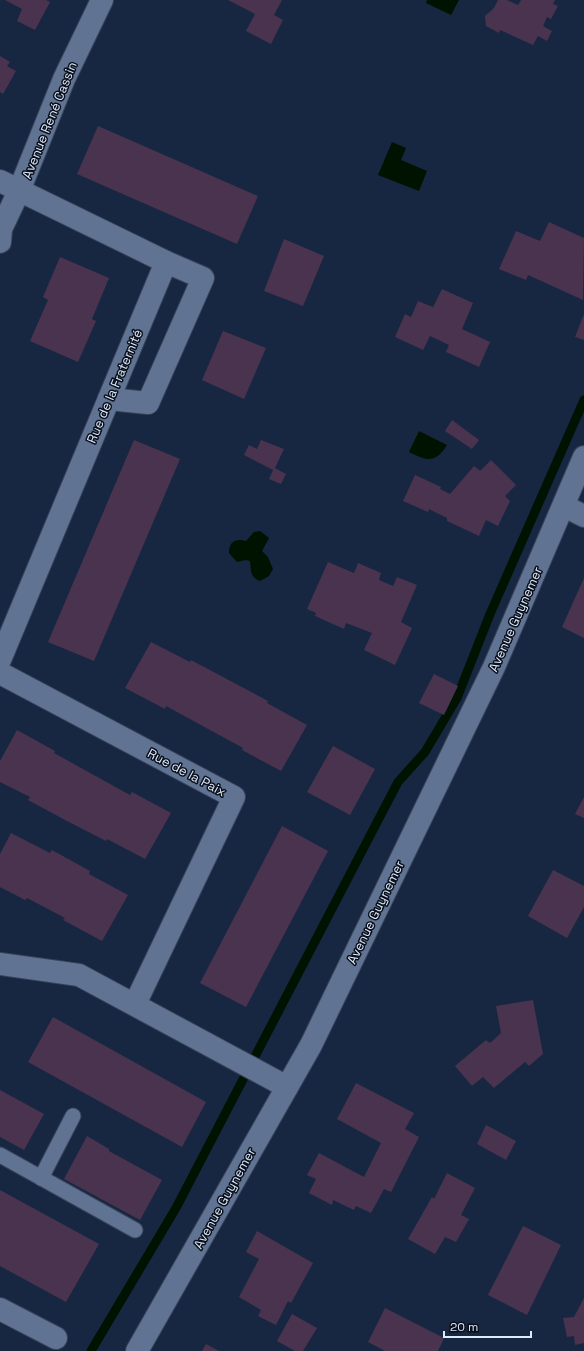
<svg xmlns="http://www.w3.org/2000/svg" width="584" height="1351" font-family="'Space Grotesk',sans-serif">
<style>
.water{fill:#001200}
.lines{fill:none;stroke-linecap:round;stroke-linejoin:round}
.stream{stroke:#001200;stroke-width:9}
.building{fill:#4a334e}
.service-casing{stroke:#38435a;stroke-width:17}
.minor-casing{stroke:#38435a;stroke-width:24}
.tertiary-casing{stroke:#38435a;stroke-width:24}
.service{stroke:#607392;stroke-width:15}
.minor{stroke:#607392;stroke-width:22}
.tertiary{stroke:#607392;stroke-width:22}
.labels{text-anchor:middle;stroke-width:3;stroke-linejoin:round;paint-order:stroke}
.street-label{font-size:13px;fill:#dee9fa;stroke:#09101c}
</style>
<rect width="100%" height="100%" fill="#172741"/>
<!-- water -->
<g class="water">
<polygon points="427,0 459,0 451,15 426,3"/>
<polygon points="392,142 406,148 401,160 427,171 419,191 378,175"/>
<path d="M 419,431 L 447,445 C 435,464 427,461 409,452 Z"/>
<path d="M 260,531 L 269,538 L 262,551 L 268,557 L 273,569 L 269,576 L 260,581 C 250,577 251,571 250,561 L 246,560 L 237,562 L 229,553 C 229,541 236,538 246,541 L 254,532 Z"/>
</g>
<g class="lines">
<!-- stream -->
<polyline class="stream" points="91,1351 176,1208 398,782 425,752 457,698 490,614 584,400"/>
</g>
<!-- building -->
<g class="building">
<polygon points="5,0 46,0 50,2 35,30 17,21 22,9"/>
<polygon points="228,0 282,0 274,15 283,20 271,44 246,31 255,14"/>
<polygon points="498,0 507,0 518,5 521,0 555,0 553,4 558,6 551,19 547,17 543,26 552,31 547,41 538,36 533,45 500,30 499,33 486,26 485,16 494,8"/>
<polygon points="0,56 10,62 7,66 16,71 3,94 0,92"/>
<polygon points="98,126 258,196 237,244 77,174"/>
<polygon points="549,222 584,238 583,300 528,275 526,280 499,269 516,231 540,241"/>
<polygon points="284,239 324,256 303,306 264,291"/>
<polygon points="60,257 109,278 92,319 96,321 78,362 30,341 48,300 43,297"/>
<polygon points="442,289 473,303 462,329 490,342 479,367 446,352 449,345 430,336 423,350 395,337 405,314 411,317 418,301 433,307"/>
<polygon points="584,314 584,340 575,337"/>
<polygon points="223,331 266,348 244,399 202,380"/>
<polygon points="452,420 479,440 472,449 445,431"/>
<polygon points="134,440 180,459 94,661 48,642"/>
<polygon points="261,440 284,449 275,468 286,474 281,484 269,479 273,470 244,455 249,445 257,449"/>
<polygon points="491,460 516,485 505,496 510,501 498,526 486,520 479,536 447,521 447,518 429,509 428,512 403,501 415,475 441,487 440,489 450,494 474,466 480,471"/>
<polygon points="328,562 354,573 358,563 381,573 379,580 393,586 397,577 417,585 401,622 412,628 395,665 364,650 372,633 346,623 344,629 315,616 316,613 307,609"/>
<polygon points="584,578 584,638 562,627"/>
<polygon points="151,642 190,662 191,660 268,701 267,703 307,725 281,771 242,750 243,748 166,706 165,709 125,688"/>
<polygon points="434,674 458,686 444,715 419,703"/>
<polygon points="17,730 55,751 54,753 130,795 132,792 171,813 145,859 107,839 106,841 67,821 28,800 30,797 0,782 0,761"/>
<polygon points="333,746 375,769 350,815 307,792"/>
<polygon points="584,797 584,818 575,814"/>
<polygon points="282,826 328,851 246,1007 200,983"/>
<polygon points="11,833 50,853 52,850 90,871 89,874 128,895 102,941 63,920 65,918 27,898 25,900 0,887 0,854"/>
<polygon points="553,870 584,886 584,907 567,938 528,916"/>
<polygon points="533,1000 543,1054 529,1066 525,1062 494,1088 483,1077 472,1086 455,1066 486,1040 490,1043 501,1033 496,1006"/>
<polygon points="53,1017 206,1102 182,1147 28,1062"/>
<polygon points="356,1083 414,1113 405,1129 419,1137 391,1192 384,1189 371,1213 356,1206 354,1210 333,1200 332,1205 309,1193 316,1179 307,1175 319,1153 364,1177 381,1143 337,1119"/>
<polygon points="0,1090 44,1114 24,1150 0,1137"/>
<polygon points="486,1125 516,1141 506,1160 477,1144"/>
<polygon points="87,1136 109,1149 109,1151 162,1180 140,1220 64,1179"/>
<polygon points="447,1173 475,1188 461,1215 469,1219 456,1242 445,1237 435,1254 408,1239 432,1197 434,1199"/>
<polygon points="0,1190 99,1244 66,1302 0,1266"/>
<polygon points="523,1226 561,1245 527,1315 488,1295"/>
<polygon points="257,1231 313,1263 291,1303 288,1301 276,1325 258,1316 261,1310 239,1297 259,1259 246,1252"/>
<polygon points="584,1298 584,1343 575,1345 574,1336 567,1337 563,1318 574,1317"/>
<polygon points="385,1308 444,1338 438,1351 385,1351 368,1342"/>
<polygon points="292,1314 317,1328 303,1351 295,1351 277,1341"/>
<polygon points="206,1344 219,1351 202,1351"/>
</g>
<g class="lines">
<defs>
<g id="service">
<polyline points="0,1155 135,1230"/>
<polyline points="41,1178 73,1116"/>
</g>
<g id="minor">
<polyline points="0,181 166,262 0,660"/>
<polyline points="0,242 1,229 19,191 64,79 102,0"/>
<polyline points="109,399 148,403 203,278 166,262"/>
<polyline points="564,506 584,516"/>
<polyline points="0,673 234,797 135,1004"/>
<polyline points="0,964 79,975 287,1087"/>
<polyline points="0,1309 56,1338"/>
</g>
<polyline id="tertiary" points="137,1351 311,1045 494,667 584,457"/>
</defs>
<!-- service casing -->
<use href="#service" class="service-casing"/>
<!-- minor casing -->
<use href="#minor" class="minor-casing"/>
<!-- tertiary casing -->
<use href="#tertiary" class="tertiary-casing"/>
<!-- service -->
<use href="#service" class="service"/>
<!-- minor -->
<use href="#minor" class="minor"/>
<!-- tertiary -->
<use href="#tertiary" class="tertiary"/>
</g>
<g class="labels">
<!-- street labels -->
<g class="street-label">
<text transform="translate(49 120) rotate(-68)" y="5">Avenue René Cassin</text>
<text transform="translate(114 386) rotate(-67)" y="5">Rue de la Fraternité</text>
<text transform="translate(515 619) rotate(-66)" y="5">Avenue Guynemer</text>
<text transform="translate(187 772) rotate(28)" y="5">Rue de la Paix</text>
<text transform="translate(375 912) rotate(-64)" y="5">Avenue Guynemer</text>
<text transform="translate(224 1198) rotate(-61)" y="5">Avenue Guynemer</text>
</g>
</g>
<!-- scale -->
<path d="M444 1331v6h87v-6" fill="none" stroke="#dee9fa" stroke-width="2"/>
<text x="450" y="1331" font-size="12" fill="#dee9fa" stroke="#09101c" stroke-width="3" paint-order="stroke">20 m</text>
</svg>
